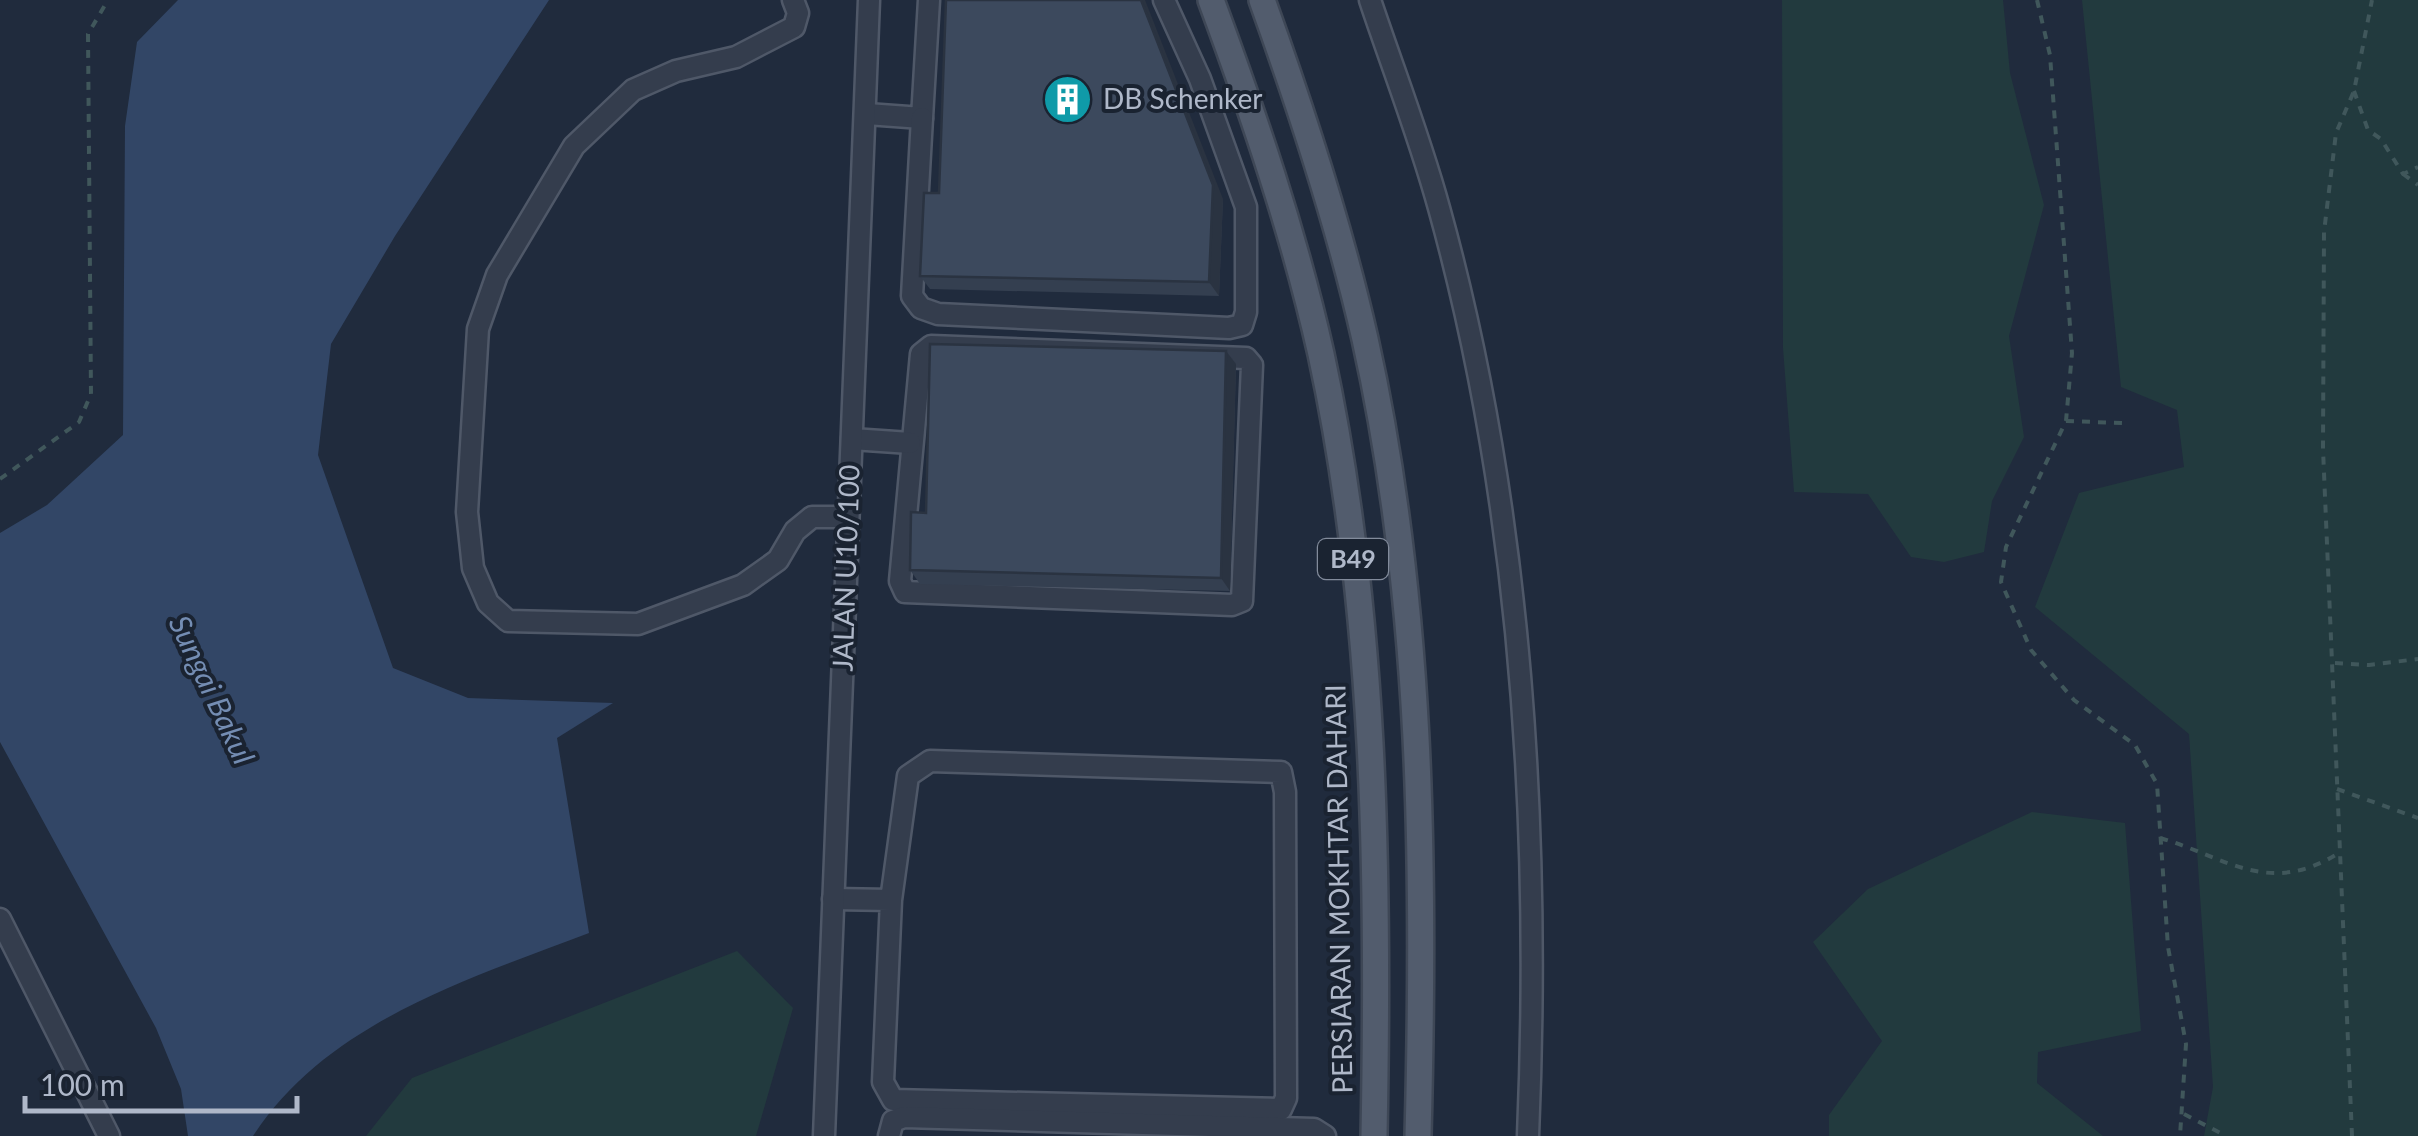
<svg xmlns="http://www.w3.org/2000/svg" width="2418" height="1136" font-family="Lato,sans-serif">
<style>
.green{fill:#223a3e}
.water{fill:#324666}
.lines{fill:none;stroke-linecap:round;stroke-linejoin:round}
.minor-casing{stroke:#4f5868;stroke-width:25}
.major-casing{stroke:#3e4756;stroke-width:30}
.path{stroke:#40575b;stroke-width:4;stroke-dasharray:8 8;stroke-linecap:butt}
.minor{stroke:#343d4d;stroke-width:20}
.major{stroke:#525c6d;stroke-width:25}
.wall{fill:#343f50}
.shaded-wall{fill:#2a3341}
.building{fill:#3c495d;stroke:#2a3341;stroke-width:2.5}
.labels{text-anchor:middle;stroke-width:8;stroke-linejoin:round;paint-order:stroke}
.shield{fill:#1a2331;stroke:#828b9b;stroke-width:2.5}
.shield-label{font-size:25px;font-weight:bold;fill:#afb8c9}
.poi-label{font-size:28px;fill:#afb8c9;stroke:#1a2331;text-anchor:start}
.street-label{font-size:28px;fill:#afb8c9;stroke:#1a2331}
.water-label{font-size:30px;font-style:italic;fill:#748db3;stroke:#1a2331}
</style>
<rect width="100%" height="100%" fill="#202b3d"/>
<!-- green -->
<g class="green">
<polygon points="1782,0 2003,0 2010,73 2044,205 2009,336 2024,437 1992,501 1984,552 1944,562 1911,557 1868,494 1794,492 1783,348"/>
<polygon points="2082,0 2418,0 2418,1136 2204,1136 2213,1087 2189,734 2035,607 2079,493 2184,467 2177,410 2121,387"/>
<polygon points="2032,812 2125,823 2141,1031 2038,1052 2037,1083 2103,1136 1829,1136 1829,1115 1882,1041 1813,942 1868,889"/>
<polygon points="737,951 793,1008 756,1136 366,1136 412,1078"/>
</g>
<!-- water -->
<path class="water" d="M 178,0 L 549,0 L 395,236 L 331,344 L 318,455 L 393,668 L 468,698 L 613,703 L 557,738 L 589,933 C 469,979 327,1022 253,1136 L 188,1136 L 181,1089 L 156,1028 L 0,742 L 0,533 L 47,505 L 123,435 L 125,126 L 137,42 Z"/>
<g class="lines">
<defs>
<g id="minor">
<polyline points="793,0 798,13 794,27 736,57 676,71 633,90 574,146 497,275 478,329 467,512 473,568 488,603 508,621 638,624 743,585 778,560 795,531 812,517 848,517"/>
<path d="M 1370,0 C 1393,69 1420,138 1439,208 C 1522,507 1541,827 1528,1136"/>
<polyline points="867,114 922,118 929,0"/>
<polyline points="922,118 912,296 921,308 938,314 1229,328 1242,325 1246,312 1246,207 1200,79 1164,0"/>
<polygon points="931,346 1246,358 1252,365 1242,601 1232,605 905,592 900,581 921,354"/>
<polyline points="852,439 910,443"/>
<polyline points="833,899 891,900 908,776 930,761 1281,772 1285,792 1286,1098 1281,1109 893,1100 883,1082 891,900"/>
<polyline points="0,919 109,1136"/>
<polyline points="824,1136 869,0"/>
<polyline points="889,1136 893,1121 904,1117 1314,1129 1325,1136"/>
</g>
<g id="major">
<path d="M 1211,0 C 1254,116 1294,233 1321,354 C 1376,609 1379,876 1374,1136"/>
<path d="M 1262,0 C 1302,111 1339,224 1365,339 C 1423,600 1425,870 1418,1136"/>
</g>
</defs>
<!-- minor casing -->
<use href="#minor" class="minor-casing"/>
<!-- major casing -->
<use href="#major" class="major-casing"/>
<!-- path -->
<g class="path">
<polyline points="2037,0 2050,55 2072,353 2066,421 2006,547 2001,582 2031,650 2074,700 2135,745 2157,784 2168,947 2186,1044 2180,1136"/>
<polyline points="2354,91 2368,130 2381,139 2403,174 2418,167"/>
<polyline points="2403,174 2418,185"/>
<polyline points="2066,421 2122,423"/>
<polyline points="0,479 79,422 91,394 88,34 108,0"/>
<polyline points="2335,663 2369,665 2418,659"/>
<polyline points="2337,789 2418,818"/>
<path d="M 2160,838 C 2228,858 2268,897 2339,853"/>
<polyline points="2184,1114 2226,1136"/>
<polyline points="2352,1136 2323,449 2324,232 2336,133 2354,91 2372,0"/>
</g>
<!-- minor -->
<use href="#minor" class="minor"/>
<!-- major -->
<use href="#major" class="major"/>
</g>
<!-- wall -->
<g class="wall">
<polygon points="1223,199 1219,296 930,289 920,276"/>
<polygon points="1226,351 1236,364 1230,591 920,584 910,570 926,513"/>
</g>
<!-- shaded-wall -->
<g class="shaded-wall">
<polygon points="1141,0 1145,0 1223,199 1219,296 1209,282"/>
<polygon points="1226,351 1236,364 1230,591 1221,578"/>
</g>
<!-- building -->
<g class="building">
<polygon points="946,0 1141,0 1213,185 1209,282 920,276 924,193 939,193"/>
<polygon points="930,344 1226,351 1221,578 910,570 911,512 926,513"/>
</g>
<!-- icons -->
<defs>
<symbol id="building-disc" viewBox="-11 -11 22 22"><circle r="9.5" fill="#0f9aa8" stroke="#1a2331"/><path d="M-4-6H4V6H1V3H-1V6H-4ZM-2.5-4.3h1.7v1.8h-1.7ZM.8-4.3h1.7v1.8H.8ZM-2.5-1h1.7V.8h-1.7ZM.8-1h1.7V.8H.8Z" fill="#fff"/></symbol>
</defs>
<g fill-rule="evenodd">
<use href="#building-disc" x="1040" y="72" width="55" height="55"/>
</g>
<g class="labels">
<!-- shield labels -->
<rect class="shield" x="1318" y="539" width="70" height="40" rx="8"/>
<g class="shield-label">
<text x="1353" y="568">B49</text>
</g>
<!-- poi labels -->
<g class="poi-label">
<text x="1103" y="109">DB Schenker</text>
</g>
<!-- street labels -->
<g class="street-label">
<text transform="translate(846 568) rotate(-88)" y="10">JALAN U10/100</text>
<text transform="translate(1339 889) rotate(-91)" y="10">PERSIARAN MOKHTAR DAHARI</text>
</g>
<!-- water labels -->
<g class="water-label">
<text transform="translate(211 690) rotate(65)" y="10">Sungai Bakul</text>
</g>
</g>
<!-- scale -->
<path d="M25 1096v15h272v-15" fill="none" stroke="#afb8c9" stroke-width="5"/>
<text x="40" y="1096" font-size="30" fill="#afb8c9" stroke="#1a2331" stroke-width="8" paint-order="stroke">100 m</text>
</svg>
